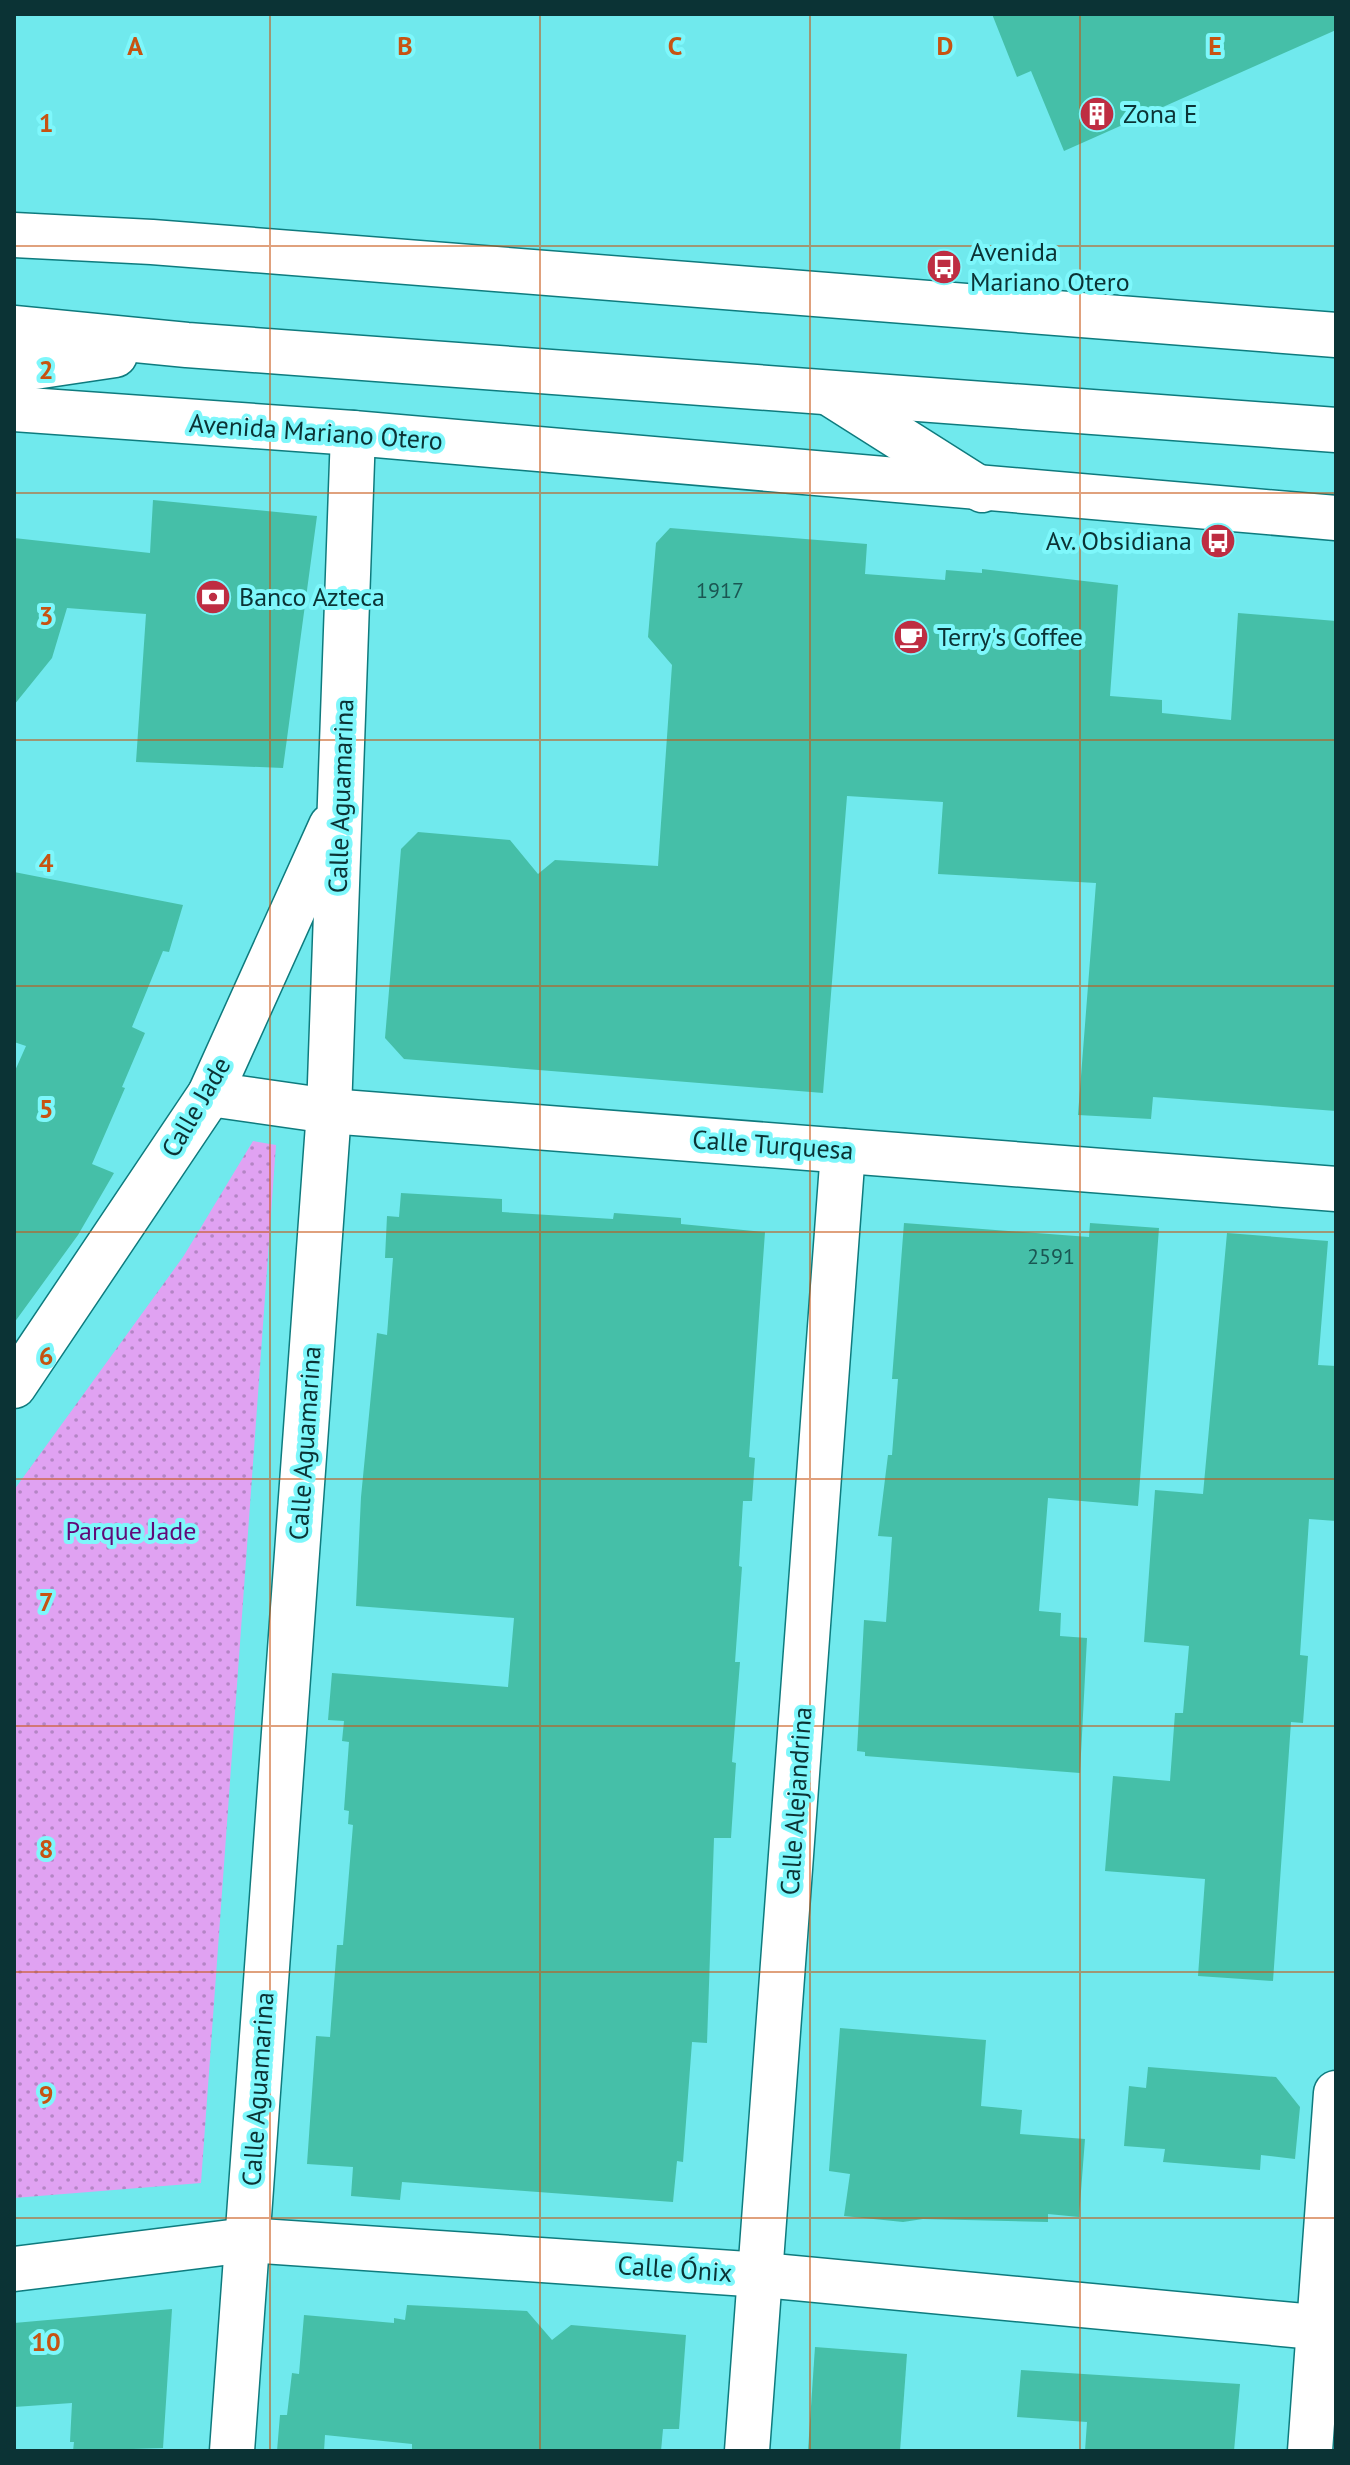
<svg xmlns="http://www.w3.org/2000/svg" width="1350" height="2465" font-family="'PT Sans',sans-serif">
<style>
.green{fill:url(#green-dots)}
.building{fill:#45bfa8}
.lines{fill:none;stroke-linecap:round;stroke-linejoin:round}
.minor-casing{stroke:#0e7b7e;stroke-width:47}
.tertiary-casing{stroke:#0e7b7e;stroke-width:47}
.secondary-casing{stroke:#0e7b7e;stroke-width:47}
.primary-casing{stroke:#0e7b7e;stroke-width:47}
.minor{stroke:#fff;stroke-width:44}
.tertiary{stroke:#fff;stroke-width:44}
.secondary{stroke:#fff;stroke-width:44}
.primary{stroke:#fff;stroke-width:44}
.grid{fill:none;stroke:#c75312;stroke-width:2;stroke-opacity:0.55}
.labels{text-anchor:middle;stroke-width:8;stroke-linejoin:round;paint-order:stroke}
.number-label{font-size:22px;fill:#1a5652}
.poi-label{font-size:26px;fill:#0b3335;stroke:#7ef7fb;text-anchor:start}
.street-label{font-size:26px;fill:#0b3335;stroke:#7ef7fb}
.park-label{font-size:26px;fill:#620877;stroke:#7ef7fb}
.grid-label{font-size:26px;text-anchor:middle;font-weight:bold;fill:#c75312;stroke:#7ef7fb;stroke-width:8;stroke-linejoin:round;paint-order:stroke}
</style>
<defs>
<pattern id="green-dots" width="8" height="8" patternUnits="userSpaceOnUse" patternTransform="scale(2)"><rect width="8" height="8" fill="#e0a2f2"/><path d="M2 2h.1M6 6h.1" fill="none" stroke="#b485c5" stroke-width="1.8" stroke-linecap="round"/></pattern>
</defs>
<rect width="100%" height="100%" fill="#70e9ed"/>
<!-- green -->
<polygon class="green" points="253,1141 276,1145 201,2183 14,2198 14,1490 183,1257"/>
<!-- building -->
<g class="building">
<polygon points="992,14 1336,14 1336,30 1064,151 1031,71 1017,77"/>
<polygon points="153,500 317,516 283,768 136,762 146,614 67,608 52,658 14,705 14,538 150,553"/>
<polygon points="670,528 867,544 865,574 945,580 946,570 982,573 982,569 1118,585 1110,696 1162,700 1162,713 1231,720 1238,613 1336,621 1336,1111 1153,1097 1151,1119 1078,1115 1096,883 938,874 943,802 847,796 823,1093 404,1059 385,1038 401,849 418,832 510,840 538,874 555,860 658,866 672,665 648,637 656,543"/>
<polygon points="14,872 183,905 169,952 163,951 132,1027 145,1033 122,1087 125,1088 92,1164 114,1173 78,1235 14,1323 14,1073 26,1046 14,1042"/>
<polygon points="401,1193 502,1199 502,1212 613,1219 614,1213 681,1218 681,1224 765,1232 749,1457 755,1458 752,1501 743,1501 739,1566 742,1567 735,1662 740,1662 732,1762 736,1763 731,1838 714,1838 707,2043 692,2042 683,2162 677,2161 673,2202 402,2182 400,2200 351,2196 353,2167 307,2164 316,2036 330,2037 337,1945 343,1945 353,1825 348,1824 349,1811 344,1810 349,1742 342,1741 344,1721 328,1720 332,1673 508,1687 514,1618 356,1606 361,1497 377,1333 387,1335 393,1258 385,1258 387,1216 399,1217"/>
<polygon points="904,1223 1089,1237 1090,1223 1159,1228 1138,1506 1048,1498 1039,1611 1061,1613 1060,1636 1087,1638 1080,1773 865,1756 865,1752 857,1751 864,1620 886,1622 892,1537 878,1536 888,1455 892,1455 898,1379 892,1379"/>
<polygon points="1227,1233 1328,1241 1318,1365 1336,1366 1336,1521 1309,1519 1300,1655 1308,1656 1303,1723 1291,1722 1273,1981 1198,1976 1205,1879 1105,1871 1113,1776 1170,1781 1175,1713 1183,1713 1189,1646 1144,1642 1155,1490 1203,1494"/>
<polygon points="840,2028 986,2040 981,2106 1022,2110 1020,2134 1085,2139 1079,2217 1048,2214 1048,2222 923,2219 903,2222 844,2216 850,2174 829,2171"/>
<polygon points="1148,2067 1276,2077 1300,2107 1295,2159 1261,2155 1260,2170 1163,2162 1165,2149 1124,2146 1129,2086 1146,2088"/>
<polygon points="407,2305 527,2311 552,2340 571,2325 686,2335 679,2429 663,2429 661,2451 412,2451 412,2444 325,2435 324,2451 277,2451 280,2415 287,2415 292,2373 299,2374 304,2315 394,2323 394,2318 405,2320"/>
<polygon points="172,2309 163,2448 73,2451 74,2442 70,2442 72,2403 14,2407 14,2323"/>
<polygon points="815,2347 907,2354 900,2451 808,2451"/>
<polygon points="1021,2370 1240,2384 1234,2451 1085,2451 1087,2422 1017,2417"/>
</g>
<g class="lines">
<defs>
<g id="minor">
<polyline points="210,1094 329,1111 1336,1189"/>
<polyline points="14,1386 210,1094 331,826"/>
<polyline points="14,2269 247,2240 762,2275 1336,2329"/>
<polyline points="232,2451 329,1111 353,433"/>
<polyline points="747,2451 843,1151"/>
</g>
<polyline id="tertiary" points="1310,2451 1336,2093"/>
<g id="secondary">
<polyline points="14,235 152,242 1336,335"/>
<polyline points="14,409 353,433 1336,518"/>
</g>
<g id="primary">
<polyline points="14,328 187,345 1336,430"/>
<polyline points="14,370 115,355"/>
<polyline points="832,395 982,490"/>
</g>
</defs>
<!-- minor casing -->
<use href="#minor" class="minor-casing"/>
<!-- tertiary casing -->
<use href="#tertiary" class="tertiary-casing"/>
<!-- secondary casing -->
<use href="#secondary" class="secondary-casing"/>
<!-- primary casing -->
<use href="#primary" class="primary-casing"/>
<!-- minor -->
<use href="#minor" class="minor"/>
<!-- tertiary -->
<use href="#tertiary" class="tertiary"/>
<!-- secondary -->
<use href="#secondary" class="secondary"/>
<!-- primary -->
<use href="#primary" class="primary"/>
</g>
<!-- grid -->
<path class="grid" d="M 270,14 L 270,2451M 540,14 L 540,2451M 810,14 L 810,2451M 1080,14 L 1080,2451M 14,246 L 1336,246M 14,493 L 1336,493M 14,740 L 1336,740M 14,986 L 1336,986M 14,1232 L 1336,1232M 14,1479 L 1336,1479M 14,1726 L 1336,1726M 14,1972 L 1336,1972M 14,2218 L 1336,2218"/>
<!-- icons -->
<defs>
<symbol id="building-disc" viewBox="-11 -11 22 22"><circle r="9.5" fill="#be2d42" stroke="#7ef7fb"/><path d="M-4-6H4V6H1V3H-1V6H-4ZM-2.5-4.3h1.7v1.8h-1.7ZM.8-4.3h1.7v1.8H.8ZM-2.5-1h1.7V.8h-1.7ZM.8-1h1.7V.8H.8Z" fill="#fff"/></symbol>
<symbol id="bus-disc" viewBox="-11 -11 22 22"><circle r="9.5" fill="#be2d42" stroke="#7ef7fb"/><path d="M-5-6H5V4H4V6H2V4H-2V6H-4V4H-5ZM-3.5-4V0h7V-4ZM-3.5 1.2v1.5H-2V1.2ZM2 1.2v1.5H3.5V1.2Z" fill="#fff"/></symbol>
<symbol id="bank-disc" viewBox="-11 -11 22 22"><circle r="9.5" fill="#be2d42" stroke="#7ef7fb"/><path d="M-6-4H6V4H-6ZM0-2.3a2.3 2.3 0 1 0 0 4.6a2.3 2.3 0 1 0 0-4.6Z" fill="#fff"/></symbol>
<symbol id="cafe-disc" viewBox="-11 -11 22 22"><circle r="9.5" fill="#be2d42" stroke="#7ef7fb"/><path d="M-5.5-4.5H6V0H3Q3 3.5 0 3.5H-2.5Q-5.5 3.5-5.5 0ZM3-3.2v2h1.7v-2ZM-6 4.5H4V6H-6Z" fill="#fff"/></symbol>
</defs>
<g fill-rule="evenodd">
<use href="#building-disc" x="1077" y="94" width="40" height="40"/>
<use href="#bus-disc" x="924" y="247" width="40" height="40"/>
<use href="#bus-disc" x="1198" y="521" width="40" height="40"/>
<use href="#bank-disc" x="193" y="577" width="40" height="40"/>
<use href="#cafe-disc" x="891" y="617" width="40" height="40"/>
</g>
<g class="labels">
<!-- number labels -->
<g class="number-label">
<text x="720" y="598">1917</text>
<text x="1051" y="1264">2591</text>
</g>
<!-- poi labels -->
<g class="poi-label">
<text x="1123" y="123">Zona E</text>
<text x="970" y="261">Avenida<tspan x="970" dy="30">Mariano Otero</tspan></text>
<text x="1192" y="550" text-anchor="end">Av. Obsidiana</text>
<text x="239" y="606">Banco Azteca</text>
<text x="937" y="646">Terry's Coffee</text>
</g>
<!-- street labels -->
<g class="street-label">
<text transform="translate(316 432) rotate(4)" y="9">Avenida Mariano Otero</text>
<text transform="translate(341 796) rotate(-88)" y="9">Calle Aguamarina</text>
<text transform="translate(196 1107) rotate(-60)" y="9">Calle Jade</text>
<text transform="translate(773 1145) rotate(4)" y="9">Calle Turquesa</text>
<text transform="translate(305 1443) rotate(-86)" y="9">Calle Aguamarina</text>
<text transform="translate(796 1801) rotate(-86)" y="9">Calle Alejandrina</text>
<text transform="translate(258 2089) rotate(-86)" y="9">Calle Aguamarina</text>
<text transform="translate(675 2269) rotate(4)" y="9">Calle Ónix</text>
</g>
<!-- park labels -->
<g class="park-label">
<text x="131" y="1540">Parque Jade</text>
</g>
</g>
<g class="grid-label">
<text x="135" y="55">A</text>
<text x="405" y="55">B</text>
<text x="675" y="55">C</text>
<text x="945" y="55">D</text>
<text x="1215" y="55">E</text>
<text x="46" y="132">1</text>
<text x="46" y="379">2</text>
<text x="46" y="625">3</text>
<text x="46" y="872">4</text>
<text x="46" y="1118">5</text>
<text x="46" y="1365">6</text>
<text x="46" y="1611">7</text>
<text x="46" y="1858">8</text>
<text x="46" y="2104">9</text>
<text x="46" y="2351">10</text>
</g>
<!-- border -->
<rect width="1350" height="2465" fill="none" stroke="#0b3335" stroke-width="32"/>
</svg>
